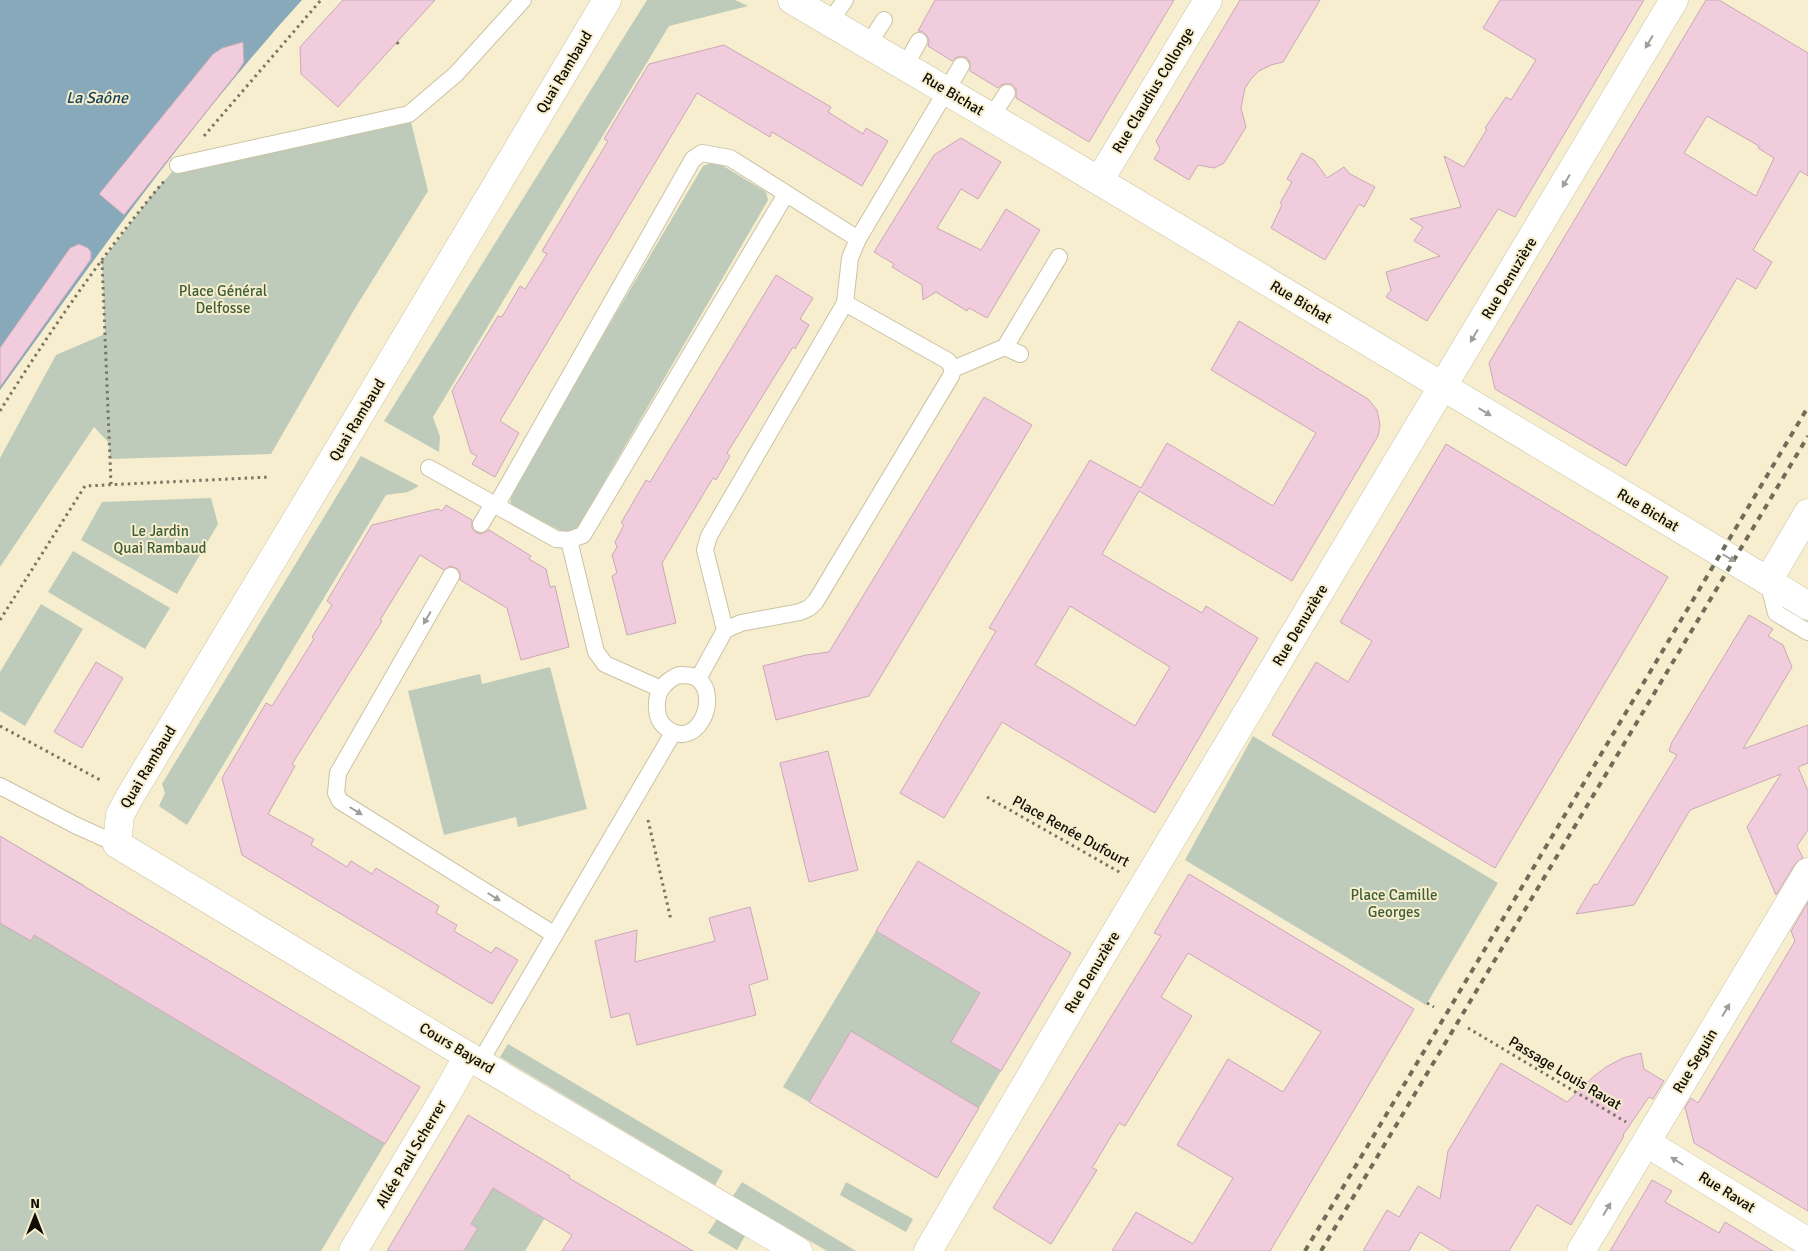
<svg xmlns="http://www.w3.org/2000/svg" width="1808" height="1251" font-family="Signika,sans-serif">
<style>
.green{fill:#becbba}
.water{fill:#88a9ba}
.building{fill:#f0ccdc;stroke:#caa9b7;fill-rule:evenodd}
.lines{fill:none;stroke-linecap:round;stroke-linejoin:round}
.service-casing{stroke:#cbc3a4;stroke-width:18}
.minor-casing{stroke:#cbc3a4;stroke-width:29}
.path{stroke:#7a7562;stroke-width:3;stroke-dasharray:2.5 4;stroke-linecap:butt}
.service{stroke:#fff;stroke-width:16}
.minor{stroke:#fff;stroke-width:28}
.rail{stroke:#706c59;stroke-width:4;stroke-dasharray:6 6;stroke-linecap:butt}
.oneway{fill:#9f9e9a}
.labels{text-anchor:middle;stroke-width:4;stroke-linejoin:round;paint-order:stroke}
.street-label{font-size:15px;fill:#0e0c03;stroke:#f6eece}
.park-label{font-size:15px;fill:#405f36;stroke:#f6eece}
.water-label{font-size:16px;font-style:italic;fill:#164458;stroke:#f6eece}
</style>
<rect width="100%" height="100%" fill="#f6eece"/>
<!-- green -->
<g class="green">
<polygon points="647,0 735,0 748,6 669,26 433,417 440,437 439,452 384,421"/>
<polygon points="409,114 428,191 354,310 271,454 110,459 109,443 94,427 0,567 0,458 56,355 105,334 102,261 152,195 178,165"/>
<polygon points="710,163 720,164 766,192 768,200 579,525 574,531 563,532 511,505 510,493 703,166"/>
<polygon points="361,456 419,486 408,492 386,495 187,825 159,806 165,793 162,784"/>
<polygon points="211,498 218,524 177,594 81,540 102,502"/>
<polygon points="73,551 170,608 145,649 48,592"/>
<polygon points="41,604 83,629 25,726 0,711 0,672"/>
<polygon points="550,667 587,809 518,827 516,817 444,835 408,691 480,674 482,684"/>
<polygon points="1253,736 1498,883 1426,1005 1185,860"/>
<polygon points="17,846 84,885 49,944 385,1144 321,1251 0,1251 0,874"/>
<polygon points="876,931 980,993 951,1042 1001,1071 979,1108 851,1032 809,1102 783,1087"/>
<polygon points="508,1044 723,1171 715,1185 500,1057"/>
<polygon points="742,1182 856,1251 827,1251 733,1196"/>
<polygon points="846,1182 913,1219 906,1232 840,1195"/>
<polygon points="493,1188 537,1215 551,1192 558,1196 525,1251 455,1251"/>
<polygon points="717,1219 745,1236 737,1250 708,1233"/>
</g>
<!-- water -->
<path class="water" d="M 0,0 L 302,0 C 191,122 96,257 0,390 Z"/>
<!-- building -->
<g class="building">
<polygon points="343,0 435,0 338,107 301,74 300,47"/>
<polygon points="935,0 1174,0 1089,142 1016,98 1016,89 1012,84 1003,84 998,88 970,71 970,62 966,57 957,57 952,61 928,46 929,40 927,36 923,32 918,31"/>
<polygon points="1240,0 1320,0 1283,62 1271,65 1259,71 1251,79 1245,88 1241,108 1246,127 1224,163 1214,168 1198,165 1189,180 1154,159 1160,149 1156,141"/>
<polygon points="1500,0 1644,0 1515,217 1498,209 1427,321 1386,297 1391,290 1386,272 1440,256 1414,241 1423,227 1410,219 1461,207 1444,156 1464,167 1487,129 1485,128 1506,97 1511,100 1536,60 1483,28"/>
<path d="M 1706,0 L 1719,0 L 1808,53 L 1808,176 L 1800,171 L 1753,250 L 1772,262 L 1756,289 L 1737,278 L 1626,466 L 1495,389 L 1489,363 ZM 1707,116 L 1759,146 L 1758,148 L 1774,158 L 1756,196 L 1684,153 Z"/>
<polygon points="243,42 244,62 237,73 124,215 99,194 213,54 222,48"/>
<polygon points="724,45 831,107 828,112 863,134 866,128 888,141 862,186 772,132 770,137 697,93 500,421 519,433 495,477 472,464 477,456 471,453 452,391 498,316 502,317 520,286 525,289 547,254 542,251 608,141 604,139 649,64"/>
<polygon points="961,138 1001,162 978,199 961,189 937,228 981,250 1006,209 1040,230 987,318 969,308 967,311 936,292 923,300 922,285 892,267 894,264 874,252 934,155"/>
<polygon points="1302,153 1314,160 1327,178 1344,167 1350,174 1375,187 1364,207 1359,204 1325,260 1271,228 1282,205 1280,203 1292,182 1287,179"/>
<polygon points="79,244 88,248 91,252 91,259 0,387 0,348 70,248"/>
<polygon points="776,275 813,298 800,319 809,325 795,349 793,347 727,453 730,456 716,480 713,478 662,563 676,623 627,635 612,576 617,573 612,555 617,547 615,542 624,525 621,523 646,480 650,482"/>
<path d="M 1239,321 L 1368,399 L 1377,410 L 1380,425 L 1378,436 L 1292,581 L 1139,491 L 1102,554 L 1202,613 L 1206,606 L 1258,638 L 1155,813 L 1002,722 L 944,818 L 900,793 L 996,631 L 989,628 L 1090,460 L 1141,488 L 1167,443 L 1273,506 L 1316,433 L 1211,370 ZM 1070,606 L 1170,667 L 1135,726 L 1035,665 Z"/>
<polygon points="984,397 1032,425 869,696 776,720 763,666 806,655 829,652"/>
<polygon points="1446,444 1668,577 1495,868 1272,735 1316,662 1348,682 1372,641 1340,622"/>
<polygon points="446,505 472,520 472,528 475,532 481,534 489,530 531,556 529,559 546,569 550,587 555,586 569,647 521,660 507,608 460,580 460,571 456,568 450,566 444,570 420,555 380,620 382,621 292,764 295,766 268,814 314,839 311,845 347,867 351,861 372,874 376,868 439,906 436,913 457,925 454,931 491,953 496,947 518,960 492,1004 242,855 222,778 266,703 272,706 314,639 312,637 332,605 327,601 372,525 438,509 442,511"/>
<polygon points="1749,615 1773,629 1768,636 1783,645 1792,667 1743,749 1808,725 1808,763 1798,767 1808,791 1808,830 1797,846 1803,858 1795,864 1776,895 1747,827 1781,774 1690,810 1634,905 1576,914 1594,884 1597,885 1677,755 1669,751 1672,742"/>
<polygon points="96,662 123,678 82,748 54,732"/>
<polygon points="828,751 858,870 809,882 780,763"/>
<polygon points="0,836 420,1087 385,1144 34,935 31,941 0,923"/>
<polygon points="918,861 1071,953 1001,1071 951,1042 980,993 876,931"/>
<polygon points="1189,874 1414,1009 1270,1251 1112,1251 1136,1212 1193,1244 1233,1178 1177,1145 1228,1059 1283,1092 1321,1032 1188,953 1161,997 1192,1016 1125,1126 1119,1123 1092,1168 1097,1170 1051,1244 993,1208 1161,936 1154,933"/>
<polygon points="1808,902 1808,1211 1694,1143 1685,1107 1691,1098 1698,1103 1795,941 1791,931"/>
<polygon points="750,907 768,979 749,985 756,1015 637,1045 629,1013 611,1018 595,941 637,930 635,962 715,941 709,918"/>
<polygon points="851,1031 979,1108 937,1178 809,1102"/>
<polygon points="1641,1053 1644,1069 1664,1081 1653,1099 1649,1097 1623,1135 1624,1136 1571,1225 1537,1205 1509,1251 1452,1251 1420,1232 1409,1251 1363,1251 1387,1210 1399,1217 1418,1186 1440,1199 1448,1151 1501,1063 1567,1102 1593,1077 1606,1067 1623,1058"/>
<polygon points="468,1115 570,1176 569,1178 693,1251 562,1251 572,1235 493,1188 471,1224 478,1228 464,1251 387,1251"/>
<polygon points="1652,1180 1672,1191 1665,1202 1719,1233 1725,1222 1773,1251 1610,1251"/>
</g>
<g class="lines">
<defs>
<g id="service">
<polyline points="830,22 845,0"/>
<polyline points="868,45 884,20"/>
<polyline points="905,66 919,41"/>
<polyline points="991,117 1007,93"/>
<polyline points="178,165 409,114 456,74 523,0"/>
<polyline points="1005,347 1020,354"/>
<polyline points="953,369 1005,347 1059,257"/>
<polyline points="429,468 556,539 569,540 583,535 786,194"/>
<polyline points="496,506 693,159 702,153 730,158 858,239"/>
<polyline points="481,524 493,504"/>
<polyline points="569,540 596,652 605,664 661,689"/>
<polyline points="451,576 338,773 336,793 340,801 555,935"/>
<polyline points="1768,581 1776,613 1808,632"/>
<polyline points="725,630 705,550 709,536 845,303 850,258 858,239 961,66"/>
<path d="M 679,675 C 685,675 693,675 698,679 C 722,698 695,755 664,726 C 655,718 655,698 661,689 C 665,683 673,677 679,675 Z"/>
<polyline points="698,679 725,630 741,623 800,612 809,608 816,601 951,376 953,369 948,361 845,303"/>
<polyline points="0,786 75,825 117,844"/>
<polyline points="480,1062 673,733"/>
</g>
<g id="minor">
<polyline points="607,0 354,424 129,798 120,815 117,844 468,1056 798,1251"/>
<polyline points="792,0 1064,160 1768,581 1808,606"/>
<polyline points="1099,181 1208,0"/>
<polyline points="1768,581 1808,513"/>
<polyline points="1647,1143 1808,1242"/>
<polyline points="353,1251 446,1095 468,1056"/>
<polyline points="928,1251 1092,972 1674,0"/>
<polyline points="1581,1251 1808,872"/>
</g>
</defs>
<!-- service casing -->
<use href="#service" class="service-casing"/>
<!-- minor casing -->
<use href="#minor" class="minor-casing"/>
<!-- path -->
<g class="path">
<polyline points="397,42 399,45"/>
<polyline points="204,136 321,0"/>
<polyline points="102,261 111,484"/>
<path d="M 0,411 C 50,331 104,252 165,180"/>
<polyline points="0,620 85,486 270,477"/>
<polyline points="0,726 102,781"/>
<polyline points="987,797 1121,873"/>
<polyline points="648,820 671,920"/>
<polyline points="1427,1003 1434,1007"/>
<polyline points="1468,1028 1626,1122"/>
</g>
<!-- service -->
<use href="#service" class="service"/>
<!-- minor -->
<use href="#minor" class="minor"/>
<!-- rail -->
<g class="rail">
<polyline points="1305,1251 1808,407"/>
<polyline points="1321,1251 1808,436"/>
</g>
</g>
<!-- one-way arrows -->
<defs><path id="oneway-solid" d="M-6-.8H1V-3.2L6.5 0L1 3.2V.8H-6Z" transform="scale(1.25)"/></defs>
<g class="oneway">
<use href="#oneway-solid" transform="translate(1649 42) rotate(121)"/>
<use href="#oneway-solid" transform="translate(1566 181) rotate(121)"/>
<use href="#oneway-solid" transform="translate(1474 336) rotate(121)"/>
<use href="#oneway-solid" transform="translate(1485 412) rotate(31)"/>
<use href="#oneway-solid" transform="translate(1729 558) rotate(30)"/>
<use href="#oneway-solid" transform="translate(427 618) rotate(120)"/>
<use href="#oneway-solid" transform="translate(356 811) rotate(32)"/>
<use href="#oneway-solid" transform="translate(494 897) rotate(32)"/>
<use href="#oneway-solid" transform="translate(1726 1010) rotate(-59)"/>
<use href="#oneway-solid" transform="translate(1677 1161) rotate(-148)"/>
<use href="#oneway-solid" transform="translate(1607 1209) rotate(-59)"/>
</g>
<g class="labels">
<!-- street labels -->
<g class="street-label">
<text transform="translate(564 72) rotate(-59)" y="5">Quai Rambaud</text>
<text transform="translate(1153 90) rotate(-59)" y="5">Rue Claudius Collonge</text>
<text transform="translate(953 94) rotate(31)" y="5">Rue Bichat</text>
<text transform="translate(1509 278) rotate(-59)" y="5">Rue Denuzière</text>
<text transform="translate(1301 302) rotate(31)" y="5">Rue Bichat</text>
<text transform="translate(357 420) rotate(-59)" y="5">Quai Rambaud</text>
<text transform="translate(1648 510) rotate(31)" y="5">Rue Bichat</text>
<text transform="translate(1300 625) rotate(-59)" y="5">Rue Denuzière</text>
<text transform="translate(148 767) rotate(-59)" y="5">Quai Rambaud</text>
<text transform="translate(1071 831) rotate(29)" y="5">Place Renée Dufourt</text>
<text transform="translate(1092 972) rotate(-59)" y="5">Rue Denuzière</text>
<text transform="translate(457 1048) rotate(31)" y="5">Cours Bayard</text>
<text transform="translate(1695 1061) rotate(-59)" y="5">Rue Seguin</text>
<text transform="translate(1565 1073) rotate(31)" y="5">Passage Louis Ravat</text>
<text transform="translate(411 1154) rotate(-59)" y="5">Allée Paul Scherrer</text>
<text transform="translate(1727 1192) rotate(32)" y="5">Rue Ravat</text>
</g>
<!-- park labels -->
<g class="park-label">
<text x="223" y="296">Place Général<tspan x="223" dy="17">Delfosse</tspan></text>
<text x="160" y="536">Le Jardin<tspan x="160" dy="17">Quai Rambaud</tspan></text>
<text x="1394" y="900">Place Camille<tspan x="1394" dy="17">Georges</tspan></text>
</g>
<!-- water labels -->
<g class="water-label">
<text x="97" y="103">La Saône</text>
</g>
</g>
<!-- north arrow -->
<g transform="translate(35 1216)" stroke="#f6eece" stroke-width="4" paint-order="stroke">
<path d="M0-4L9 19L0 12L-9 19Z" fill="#0e0c03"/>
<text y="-8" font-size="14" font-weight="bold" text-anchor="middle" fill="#0e0c03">N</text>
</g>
</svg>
